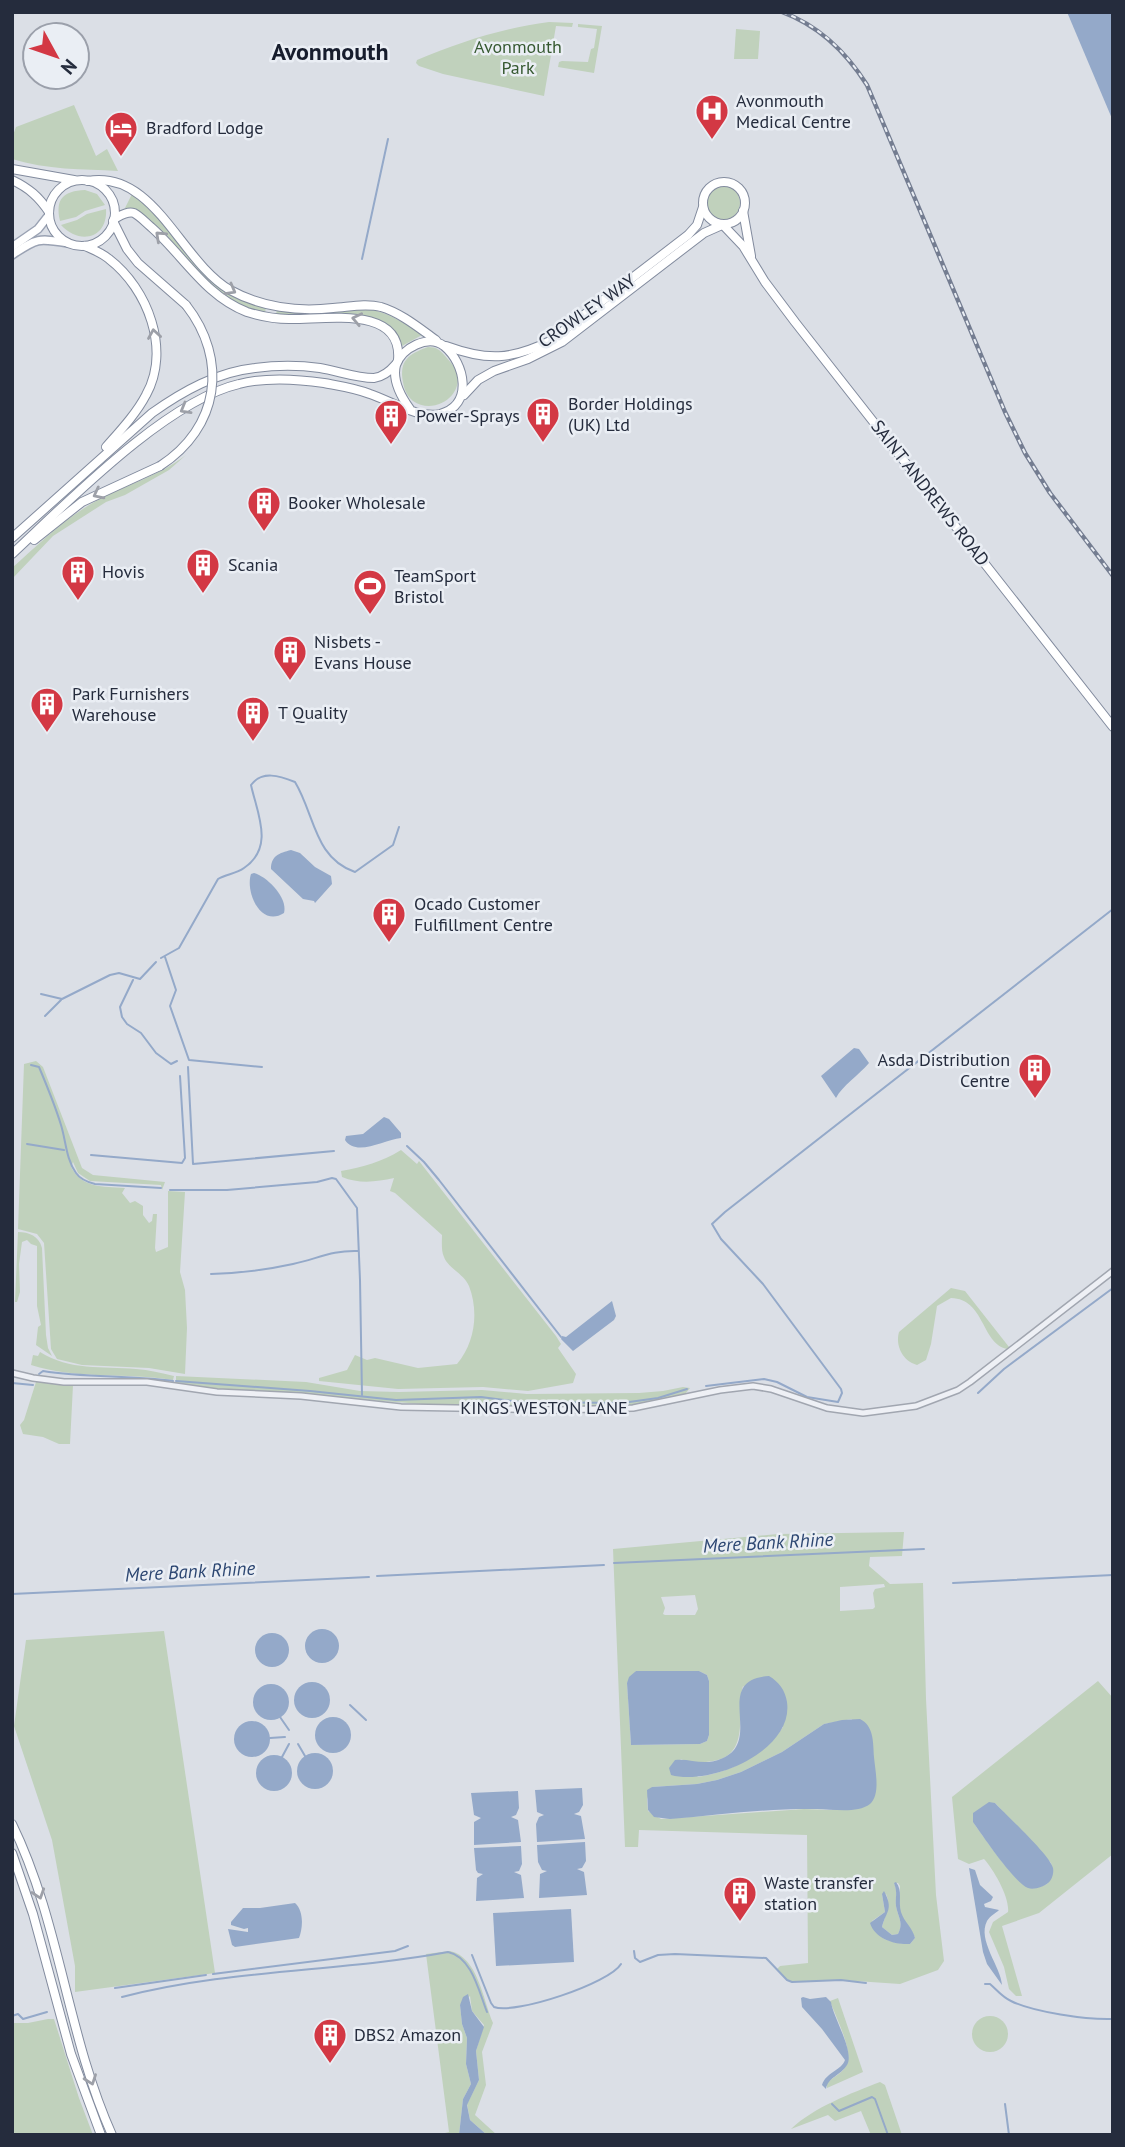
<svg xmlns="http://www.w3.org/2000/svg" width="1125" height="2147" font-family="'PT Sans',sans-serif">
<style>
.green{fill:#c0d1bc;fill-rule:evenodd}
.water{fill:#94a9c9}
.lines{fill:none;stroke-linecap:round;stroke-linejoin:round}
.stream{stroke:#94a9c9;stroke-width:2}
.minor-casing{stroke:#a1a6b0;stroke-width:8}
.major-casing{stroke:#9aa2b3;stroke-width:10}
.highway-casing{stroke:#828b9e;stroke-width:10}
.minor{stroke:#eef0f5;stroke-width:5}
.major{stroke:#fff;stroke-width:7}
.highway{stroke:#fff;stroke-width:8}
.rail-casing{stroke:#747d91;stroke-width:4.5}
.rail{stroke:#eaeef4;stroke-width:2;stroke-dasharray:5;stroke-linecap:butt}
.highway-bridge-casing{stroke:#828b9e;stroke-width:10;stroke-linecap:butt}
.highway-bridge{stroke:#fff;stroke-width:8}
.oneway{stroke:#9da0a8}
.labels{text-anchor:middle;stroke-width:5;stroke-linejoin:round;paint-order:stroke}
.park-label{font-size:18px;fill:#365931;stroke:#eaeef4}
.poi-label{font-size:18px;fill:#252c3d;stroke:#eaeef4;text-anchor:start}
.street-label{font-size:18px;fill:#252c3d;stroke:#eaeef4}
.water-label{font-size:19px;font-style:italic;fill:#2d4772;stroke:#eaeef4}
.district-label{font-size:24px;font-weight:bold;fill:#171d2d;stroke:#eaeef4}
</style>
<rect width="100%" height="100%" fill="#dbdfe6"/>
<!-- green -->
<g class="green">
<path d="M 549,22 L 573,23 L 572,27 L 556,26 L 544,96 L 443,74 L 419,66 L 416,63 L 417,60 C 460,42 503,28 549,22 Z"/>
<polygon points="578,24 602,26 594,73 558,67 559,62 562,61 588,62 591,49 594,48 597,29 578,27"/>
<polygon points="736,29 760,31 758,59 734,59"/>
<path d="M 74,105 L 96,156 L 107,149 L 118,171 C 82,169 47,170 12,159 L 12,138 L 16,127 Z"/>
<circle cx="723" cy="203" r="17"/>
<path d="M 85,190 L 97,194 L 105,205 L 85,211 L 76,217 L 60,221 C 55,199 63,191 85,190 Z"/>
<path d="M 132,194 C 164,214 180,252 208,278 C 224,292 246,299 266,307 L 265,313 C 210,303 203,268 166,237 C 154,226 138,219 124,210 Z"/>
<path d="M 106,209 C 108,239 79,245 61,225 L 77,220 L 87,214 Z"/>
<path d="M 277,309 L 367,309 C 389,312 404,323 422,335 L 402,346 C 385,302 312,317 276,315 Z"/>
<path d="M 428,347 C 437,347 440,350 446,357 C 449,361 454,365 456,370 C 466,395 434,416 413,401 C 407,396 404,389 403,382 C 399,360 409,354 428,347 Z"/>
<path d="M 186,455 L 169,470 L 125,495 L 106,502 L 53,536 L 12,579 L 12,568 C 39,544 66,517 98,500 C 128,484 159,476 186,455 Z"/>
<path d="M 36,1061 L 43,1067 L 82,1168 L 93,1175 L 165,1182 L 162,1190 L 161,1185 L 90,1181 L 78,1173 L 73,1162 L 71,1167 C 83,1189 102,1186 125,1188 L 122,1193 L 130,1203 L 135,1201 L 143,1206 L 143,1215 L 149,1223 L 152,1221 L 153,1214 L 157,1214 L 155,1248 L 156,1252 L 168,1247 L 168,1191 L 185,1192 L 180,1272 L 185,1290 L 187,1328 L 185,1374 L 149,1368 L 82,1365 L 57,1359 L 51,1349 L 44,1243 L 37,1234 L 18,1229 L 24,1064 Z"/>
<path d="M 401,1150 L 417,1164 L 419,1161 L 556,1336 L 561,1344 L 558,1348 L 576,1374 L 573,1383 L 528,1391 L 483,1387 L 398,1389 L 319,1381 L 319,1378 L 347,1370 L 355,1355 L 367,1360 L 375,1358 L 418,1368 L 457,1364 C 475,1343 479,1312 469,1286 C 464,1274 448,1268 444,1257 C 441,1251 442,1241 442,1235 L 395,1193 L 390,1191 L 394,1178 C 376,1182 359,1184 342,1177 L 341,1171 C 363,1167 382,1162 401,1150 Z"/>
<path d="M 18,1232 C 29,1232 39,1236 42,1248 L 46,1335 L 48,1348 L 52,1356 L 36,1345 L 38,1327 L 41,1325 L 37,1306 L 37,1246 L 31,1244 L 27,1240 L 22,1242 L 19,1264 L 20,1292 L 17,1302 L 15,1302 Z"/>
<path d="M 951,1288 L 965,1291 L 1009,1347 L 1007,1349 C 981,1343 985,1299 951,1298 L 937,1306 L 931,1344 L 926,1360 L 917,1365 C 903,1361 895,1346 899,1332 Z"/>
<path d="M 40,1352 C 70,1371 102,1366 136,1369 C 149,1370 161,1373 174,1376 L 173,1380 C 126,1372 77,1380 31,1365 L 33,1355 L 38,1356 Z"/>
<polygon points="176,1376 306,1382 360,1391 399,1392 482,1390 527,1394 639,1393 663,1391 683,1387 690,1388 685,1394 638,1405 607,1408 561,1408 422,1404 220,1389 176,1383"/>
<polygon points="36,1382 73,1385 70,1444 59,1444 43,1437 23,1434 20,1425 24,1420"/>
<path d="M 904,1532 L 902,1556 L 870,1557 L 869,1566 L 890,1584 L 923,1583 L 926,1699 L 936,1895 L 944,1961 L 938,1970 L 900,1984 L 841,1980 L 792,1982 L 787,1980 L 777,1969 L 780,1966 L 808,1963 L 807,1835 L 639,1830 L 638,1847 L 625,1847 L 613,1549 L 778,1534 ZM 884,1584 L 885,1587 L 875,1589 L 873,1593 L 875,1607 L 873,1609 L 840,1611 L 840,1587 ZM 695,1595 L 698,1609 L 695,1615 L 665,1615 L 663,1614 L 665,1608 L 661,1597 ZM 636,1671 L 699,1671 L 707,1675 L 709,1681 L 709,1735 L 707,1741 L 700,1744 L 631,1745 L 627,1683 ZM 743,1686 L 783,1727 C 764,1755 732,1772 698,1777 L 680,1759 C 691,1763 701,1763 713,1761 C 751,1755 736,1713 743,1686 ZM 852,1719 L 832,1810 L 804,1809 L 661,1819 L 648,1811 L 647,1799 L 652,1787 L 697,1784 L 717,1780 L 741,1772 L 782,1752 L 824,1724 ZM 894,1883 L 898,1883 L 900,1886 C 900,1894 898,1903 900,1911 C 903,1922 912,1928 915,1938 L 910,1944 L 897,1943 L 884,1939 L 872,1921 L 885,1912 L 882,1894 L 886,1894 C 891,1905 885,1916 882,1927 L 892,1935 L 898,1934 C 904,1923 898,1917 896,1906 C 895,1898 898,1892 894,1883 Z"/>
<polygon points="164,1631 215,1973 75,1992 75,1966 52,1840 14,1726 26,1640"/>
<path d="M 1098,1681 L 1113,1698 L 1113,1854 L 1039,1913 L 1002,1926 L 1022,1996 L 1016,1996 L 1009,1989 L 1004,1967 L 989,1932 L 993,1922 L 1008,1912 C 1010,1898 994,1870 984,1859 L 969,1864 L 958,1859 L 952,1797 ZM 995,1803 L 1051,1863 L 1053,1872 L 1047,1884 C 1042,1886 1036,1889 1031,1888 C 1017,1886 984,1837 975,1825 L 973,1821 Z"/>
<path d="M 450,1951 C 478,1957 483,2000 493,2023 L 482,2052 L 486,2085 L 475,2115 L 497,2135 L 487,2135 L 470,2120 L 467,2104 L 479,2080 L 476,2051 L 484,2025 L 472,2011 L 470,1996 L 460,2005 L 462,2024 L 467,2038 L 466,2064 L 471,2084 L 463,2099 L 459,2135 L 445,2135 L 445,2133 L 449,2132 L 426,1954 Z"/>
<path d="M 838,1998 L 863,2072 L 827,2088 L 827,2083 C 833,2077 843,2073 847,2064 C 853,2050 835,2015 830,2001 Z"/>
<circle cx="990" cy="2034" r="18"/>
<polygon points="48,2019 54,2019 79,2098 93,2135 12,2135 12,2023 28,2023"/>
<path d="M 880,2082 L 885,2085 L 902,2135 L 871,2135 L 861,2111 L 835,2121 L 828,2115 L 791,2129 C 814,2107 852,2093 880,2082 Z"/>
</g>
<!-- water -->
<g class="water">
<polygon points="1067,12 1113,12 1113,121"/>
<path d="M 291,850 L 300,853 L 315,867 L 331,876 L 332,884 L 315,903 L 314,901 L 303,899 L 271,869 C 271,856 279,853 291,850 Z"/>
<path d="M 254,873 C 268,877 288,898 284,913 C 261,928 245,892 251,874 Z"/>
<path d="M 854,1048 L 859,1049 L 869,1063 C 859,1075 842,1086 836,1098 L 821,1076 Z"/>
<path d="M 384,1117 L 389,1119 L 401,1133 L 401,1138 C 384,1140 356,1157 345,1140 L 346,1136 L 363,1134 Z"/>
<polygon points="612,1301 616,1316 614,1320 573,1351 561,1339 562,1336 566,1337"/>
<circle cx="322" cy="1646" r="17"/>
<circle cx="272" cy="1650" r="17"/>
<polygon points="636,1671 699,1671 707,1675 709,1681 709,1735 707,1741 700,1744 631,1745 627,1683 629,1677"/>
<path d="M 769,1676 C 779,1682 785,1690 787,1702 C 794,1751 711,1786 671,1775 L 669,1768 L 675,1760 C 691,1758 704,1767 723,1758 C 764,1740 711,1680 769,1676 Z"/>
<circle cx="312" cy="1700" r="18"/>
<circle cx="271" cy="1702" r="18"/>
<circle cx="333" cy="1735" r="18"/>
<path d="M 860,1719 C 874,1726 873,1742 874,1757 C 875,1770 881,1794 870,1804 C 857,1814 832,1809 817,1809 C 768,1808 719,1815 670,1819 L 654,1817 L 648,1810 L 647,1790 L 652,1787 L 697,1784 L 717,1780 L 741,1772 L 782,1752 L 824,1724 L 842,1720 Z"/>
<circle cx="252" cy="1739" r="18"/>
<circle cx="315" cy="1771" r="18"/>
<circle cx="274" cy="1773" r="18"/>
<polygon points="582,1788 583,1805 579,1812 574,1814 581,1816 585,1839 537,1842 536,1824 539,1817 544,1815 537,1812 535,1790"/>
<polygon points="518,1791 519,1808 516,1815 511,1817 518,1820 521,1842 474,1845 474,1822 481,1818 474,1815 471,1793"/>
<path d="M 989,1802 L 995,1803 C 1006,1815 1050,1855 1053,1868 C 1054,1873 1052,1880 1048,1883 C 1043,1887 1034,1890 1028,1888 C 1014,1882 985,1839 975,1825 L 973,1822 L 973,1813 Z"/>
<polygon points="585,1842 586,1861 582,1868 577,1869 584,1872 587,1895 539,1898 540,1874 547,1871 542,1870 538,1862 537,1845"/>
<polygon points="521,1846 522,1864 519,1871 514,1872 521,1875 524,1898 476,1901 477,1878 483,1874 478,1873 476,1870 474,1848"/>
<path d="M 969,1868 L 975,1870 L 980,1885 L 993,1897 L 991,1901 L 984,1904 L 985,1907 L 999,1910 C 996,1913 990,1916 987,1921 C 977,1940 1001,1967 1002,1985 L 987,1964 L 983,1952 Z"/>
<path d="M 896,1882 C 903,1891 898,1901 901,1912 C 904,1922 913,1928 915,1938 L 910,1944 C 895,1945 875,1939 870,1923 L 885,1912 L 882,1894 L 884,1891 C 894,1910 886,1911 882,1927 L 892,1935 L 898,1934 C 904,1923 898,1917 896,1906 C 895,1897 898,1894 894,1883 Z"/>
<path d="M 295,1903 C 304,1911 303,1928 299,1938 L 235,1947 L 232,1945 L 228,1929 L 248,1932 L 248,1928 L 244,1929 L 231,1925 L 231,1922 L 243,1908 L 260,1908 Z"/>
<polygon points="571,1909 574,1962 496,1966 493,1913"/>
<polygon points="468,1994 472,2011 484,2027 476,2051 479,2080 467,2105 470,2120 487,2135 459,2135 463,2099 471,2084 466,2064 467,2038 462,2024 460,2005 463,1997"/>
<path d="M 803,1997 L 810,1999 L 826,1997 L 831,2002 C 833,2017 855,2052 847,2065 C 840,2076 828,2077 826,2089 L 822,2085 C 826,2072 841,2071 845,2060 L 822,2029 L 802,2007 L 801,1998 Z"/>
</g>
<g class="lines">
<!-- stream -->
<g class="stream">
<polyline points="362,259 388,139"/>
<polyline points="165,957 176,990 170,1006 189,1060 262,1067"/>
<path d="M 161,958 L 179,948 L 218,879 C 226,874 236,874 244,868 C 275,847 257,813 251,785 C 262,770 280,776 295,782 C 315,815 314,858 355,872 L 393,845 L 399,827"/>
<polyline points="133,980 120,1007 122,1017 127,1024 141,1033 156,1053 171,1064 177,1061"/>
<polyline points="41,994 62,999 110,975 119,973 140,979 156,962"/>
<polyline points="45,1016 61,1000"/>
<path d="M 31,1065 L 39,1067 C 47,1086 55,1105 61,1125 C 66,1141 66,1159 76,1173 C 80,1179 87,1182 95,1184 L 161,1188"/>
<polyline points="188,1067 193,1164 334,1151"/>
<polyline points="27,1144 64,1150"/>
<polyline points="407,1146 424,1162 439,1180 561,1337"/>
<polyline points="91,1155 182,1163 185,1158 180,1076"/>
<polyline points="170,1190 227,1190 317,1182 332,1178 336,1179 357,1208 360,1280 362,1395"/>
<path d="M 211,1274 C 239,1273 266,1270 293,1264 C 317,1259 332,1250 358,1251"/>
<path d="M 39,1374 L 43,1371 C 86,1378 130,1375 173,1381"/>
<polyline points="176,1381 310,1391 396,1400 481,1397 520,1402 622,1403 658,1398 687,1389"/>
<polyline points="12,1383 33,1385"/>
<polyline points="706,1386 764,1379 777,1382 807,1397 838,1402 842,1393 841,1389 763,1284 721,1239 712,1224 725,1212 1113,909"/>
<polyline points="978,1393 1004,1369 1113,1288"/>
<polyline points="614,1563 924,1549"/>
<polyline points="377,1576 604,1565"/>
<polyline points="953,1583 1113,1575"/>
<polyline points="12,1594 369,1577"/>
<polyline points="350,1705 366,1720"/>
<polyline points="280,1717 289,1730"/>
<polyline points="270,1738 285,1737"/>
<polyline points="298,1744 305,1756"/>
<polyline points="282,1757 289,1744"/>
<polyline points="634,1951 635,1958 640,1962 658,1955 675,1954 766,1958 787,1980 792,1982 841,1980 866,1983"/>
<path d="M 472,1955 L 491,2003 L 494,2007 C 515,2015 610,1983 621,1964"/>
<polyline points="213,1974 395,1951 408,1946"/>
<path d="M 985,1984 L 990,1984 C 997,1990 1002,1997 1011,2001 C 1033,2012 1087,2020 1113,2019"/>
<polyline points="115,1988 206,1975"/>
<path d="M 122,1997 C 229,1969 340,1972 448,1952 C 472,1957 479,1992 487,2012"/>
<polyline points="12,2016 18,2014 23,2019 47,2012"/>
<polyline points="832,2104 839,2111 872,2097 875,2099 888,2135"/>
<polyline points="1005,2104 1009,2135"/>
</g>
<defs>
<polyline id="minor" points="12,1373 33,1378 64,1382 147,1382 217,1392 301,1396 401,1407 556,1410 633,1408 720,1390 753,1386 771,1389 827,1408 863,1413 916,1406 958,1390 970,1382 1113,1271"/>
<g id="major">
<polyline points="12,247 38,229 49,215"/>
<path d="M 12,255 C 37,238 38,238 68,243"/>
</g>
<g id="highway">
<polyline points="12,169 74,180"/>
<path d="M 12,180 C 29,188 39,197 49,212"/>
<circle cx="82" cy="213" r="33"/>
<path d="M 88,181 C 155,170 180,261 230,290 C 261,307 298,312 333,308 C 349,307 365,303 381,307 C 401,313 419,328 436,340"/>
<circle cx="724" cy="203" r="21"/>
<polyline points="743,211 751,256"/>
<path d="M 114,219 C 120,216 127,211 134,213 C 140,216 146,223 151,227 C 183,255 205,296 247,312 C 260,316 275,319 289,319 C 323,320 403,304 398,360"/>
<polyline points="113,221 127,249 138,263 186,305"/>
<polyline points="723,225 743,246 765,282 795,322 1113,727"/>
<path d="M 85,246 C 94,250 102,253 109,259 C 148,289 171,350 146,395 C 136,414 120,431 106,447"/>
<path d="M 446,346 C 487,361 511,360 550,341 L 688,235 L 697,225 L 703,207"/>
<polyline points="464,395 478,380 494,371 528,359 562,342 704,233 722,225"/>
<path d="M 12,538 L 152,413 C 183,391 217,372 255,368 C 277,365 299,365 320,368 C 338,371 356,378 374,378 C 383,377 390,371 396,364"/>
<polyline points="34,540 82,502 160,466"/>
<path d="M 12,554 C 68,502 166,401 239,384 C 266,377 297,379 324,383 C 340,386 355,388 370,394 C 391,401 419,419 440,414 C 474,405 465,363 444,346 C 428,334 402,348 396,365 C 392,380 402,398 410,409"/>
<path d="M 12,1824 C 60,1922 67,2035 112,2135"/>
<polyline points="12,1853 33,1914 71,2054 101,2135"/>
</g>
</defs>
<!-- minor casing -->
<use href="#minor" class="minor-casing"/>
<!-- major casing -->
<use href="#major" class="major-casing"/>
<!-- highway casing -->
<use href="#highway" class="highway-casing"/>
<!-- minor -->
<use href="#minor" class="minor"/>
<!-- major -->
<use href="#major" class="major"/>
<!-- highway -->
<use href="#highway" class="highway"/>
<defs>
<path id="rail" d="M 782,12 C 820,26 846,52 867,85 L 1005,412 L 1025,453 L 1050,493 L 1113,576"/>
</defs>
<!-- rail casing -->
<use href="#rail" class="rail-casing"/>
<!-- rail -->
<use href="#rail" class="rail"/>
<defs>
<path id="highway-bridge" d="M 160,466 C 219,428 229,360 186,305"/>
</defs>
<!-- highway-bridge casing -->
<use href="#highway-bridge" class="highway-bridge-casing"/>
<!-- highway-bridge -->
<use href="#highway-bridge" class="highway-bridge"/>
</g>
<!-- one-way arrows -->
<defs><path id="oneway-chevron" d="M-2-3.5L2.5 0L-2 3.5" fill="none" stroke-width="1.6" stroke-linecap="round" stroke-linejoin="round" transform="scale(1.75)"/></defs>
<g class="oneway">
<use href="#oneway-chevron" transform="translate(160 236) rotate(-137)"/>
<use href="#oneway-chevron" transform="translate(231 290) rotate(29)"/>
<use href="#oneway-chevron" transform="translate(357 319) rotate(-168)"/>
<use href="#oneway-chevron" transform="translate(154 334) rotate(-99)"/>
<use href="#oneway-chevron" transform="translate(185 409) rotate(150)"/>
<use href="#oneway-chevron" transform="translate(98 494) rotate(153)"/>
<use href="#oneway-chevron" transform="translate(39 1894) rotate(72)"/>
<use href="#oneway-chevron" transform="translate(91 2080) rotate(70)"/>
</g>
<!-- icons -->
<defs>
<symbol id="hospital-pin" viewBox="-11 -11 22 30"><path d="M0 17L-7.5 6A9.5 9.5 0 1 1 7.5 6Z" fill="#d33844" stroke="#eaeef4"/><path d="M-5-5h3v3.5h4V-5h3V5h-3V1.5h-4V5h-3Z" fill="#fff"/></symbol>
<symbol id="hotel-pin" viewBox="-11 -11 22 30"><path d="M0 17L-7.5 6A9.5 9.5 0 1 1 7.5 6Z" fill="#d33844" stroke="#eaeef4"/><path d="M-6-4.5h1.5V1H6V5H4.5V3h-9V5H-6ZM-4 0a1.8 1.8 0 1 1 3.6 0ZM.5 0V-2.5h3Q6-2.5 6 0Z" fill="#fff"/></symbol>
<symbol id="building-pin" viewBox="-11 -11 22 30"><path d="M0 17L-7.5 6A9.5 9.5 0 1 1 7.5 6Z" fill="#d33844" stroke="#eaeef4"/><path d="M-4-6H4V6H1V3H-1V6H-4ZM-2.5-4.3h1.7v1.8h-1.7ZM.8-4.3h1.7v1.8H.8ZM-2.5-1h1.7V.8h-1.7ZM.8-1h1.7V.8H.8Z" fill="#fff"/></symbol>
<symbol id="stadium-pin" viewBox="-11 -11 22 30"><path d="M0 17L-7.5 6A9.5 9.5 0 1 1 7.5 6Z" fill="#d33844" stroke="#eaeef4"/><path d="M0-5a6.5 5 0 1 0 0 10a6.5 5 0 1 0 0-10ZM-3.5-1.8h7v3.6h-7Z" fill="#fff"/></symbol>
</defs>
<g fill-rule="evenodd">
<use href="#hospital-pin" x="693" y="92" width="38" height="52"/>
<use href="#hotel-pin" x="102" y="109" width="38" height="52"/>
<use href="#building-pin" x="524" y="395" width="38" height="52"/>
<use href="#building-pin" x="372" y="397" width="38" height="52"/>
<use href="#building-pin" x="245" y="484" width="38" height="52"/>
<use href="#building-pin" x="184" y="546" width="38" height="52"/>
<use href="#building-pin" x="59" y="553" width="38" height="52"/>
<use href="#stadium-pin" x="351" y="567" width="38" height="52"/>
<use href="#building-pin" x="271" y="633" width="38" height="52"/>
<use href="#building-pin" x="28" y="685" width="38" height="52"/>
<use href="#building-pin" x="234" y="694" width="38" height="52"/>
<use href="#building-pin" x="370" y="895" width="38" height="52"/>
<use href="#building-pin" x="1016" y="1051" width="38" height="52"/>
<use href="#building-pin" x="721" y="1874" width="38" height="52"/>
<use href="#building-pin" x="311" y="2016" width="38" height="52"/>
</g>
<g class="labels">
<!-- park labels -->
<g class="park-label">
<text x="518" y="53">Avonmouth<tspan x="518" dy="21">Park</tspan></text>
</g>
<!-- poi labels -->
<g class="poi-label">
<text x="736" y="107">Avonmouth<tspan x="736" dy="21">Medical Centre</tspan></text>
<text x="146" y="134">Bradford Lodge</text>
<text x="568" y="410">Border Holdings<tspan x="568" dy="21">(UK) Ltd</tspan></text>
<text x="416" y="422">Power-Sprays</text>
<text x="288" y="509">Booker Wholesale</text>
<text x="228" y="571">Scania</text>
<text x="102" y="578">Hovis</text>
<text x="394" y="582">TeamSport<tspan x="394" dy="21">Bristol</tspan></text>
<text x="314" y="648">Nisbets -<tspan x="314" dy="21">Evans House</tspan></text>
<text x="72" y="700">Park Furnishers<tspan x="72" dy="21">Warehouse</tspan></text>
<text x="278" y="719">T Quality</text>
<text x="414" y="910">Ocado Customer<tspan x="414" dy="21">Fulfillment Centre</tspan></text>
<text x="1010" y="1066" text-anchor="end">Asda Distribution<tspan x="1010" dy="21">Centre</tspan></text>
<text x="764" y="1889">Waste transfer<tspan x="764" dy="21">station</tspan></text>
<text x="354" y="2041">DBS2 Amazon</text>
</g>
<!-- street labels -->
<g class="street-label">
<text transform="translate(587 311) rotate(-35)" y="6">CROWLEY WAY</text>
<text transform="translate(930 493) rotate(52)" y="6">SAINT ANDREWS ROAD</text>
<text x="544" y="1414">KINGS WESTON LANE</text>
</g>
<!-- water labels -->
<g class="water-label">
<text transform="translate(768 1542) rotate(-3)" y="7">Mere Bank Rhine</text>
<text transform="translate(190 1571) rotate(-3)" y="7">Mere Bank Rhine</text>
</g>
<!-- district labels -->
<g class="district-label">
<text x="330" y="60">Avonmouth</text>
</g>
</g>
<!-- border -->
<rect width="1125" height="2147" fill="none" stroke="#252c3d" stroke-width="28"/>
<!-- north arrow -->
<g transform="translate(56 56) rotate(130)"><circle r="33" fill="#eaeef4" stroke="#9ba0ab" stroke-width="2"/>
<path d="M0-5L12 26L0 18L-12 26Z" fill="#d33844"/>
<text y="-10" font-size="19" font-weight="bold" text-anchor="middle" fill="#252c3d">N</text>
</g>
</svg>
